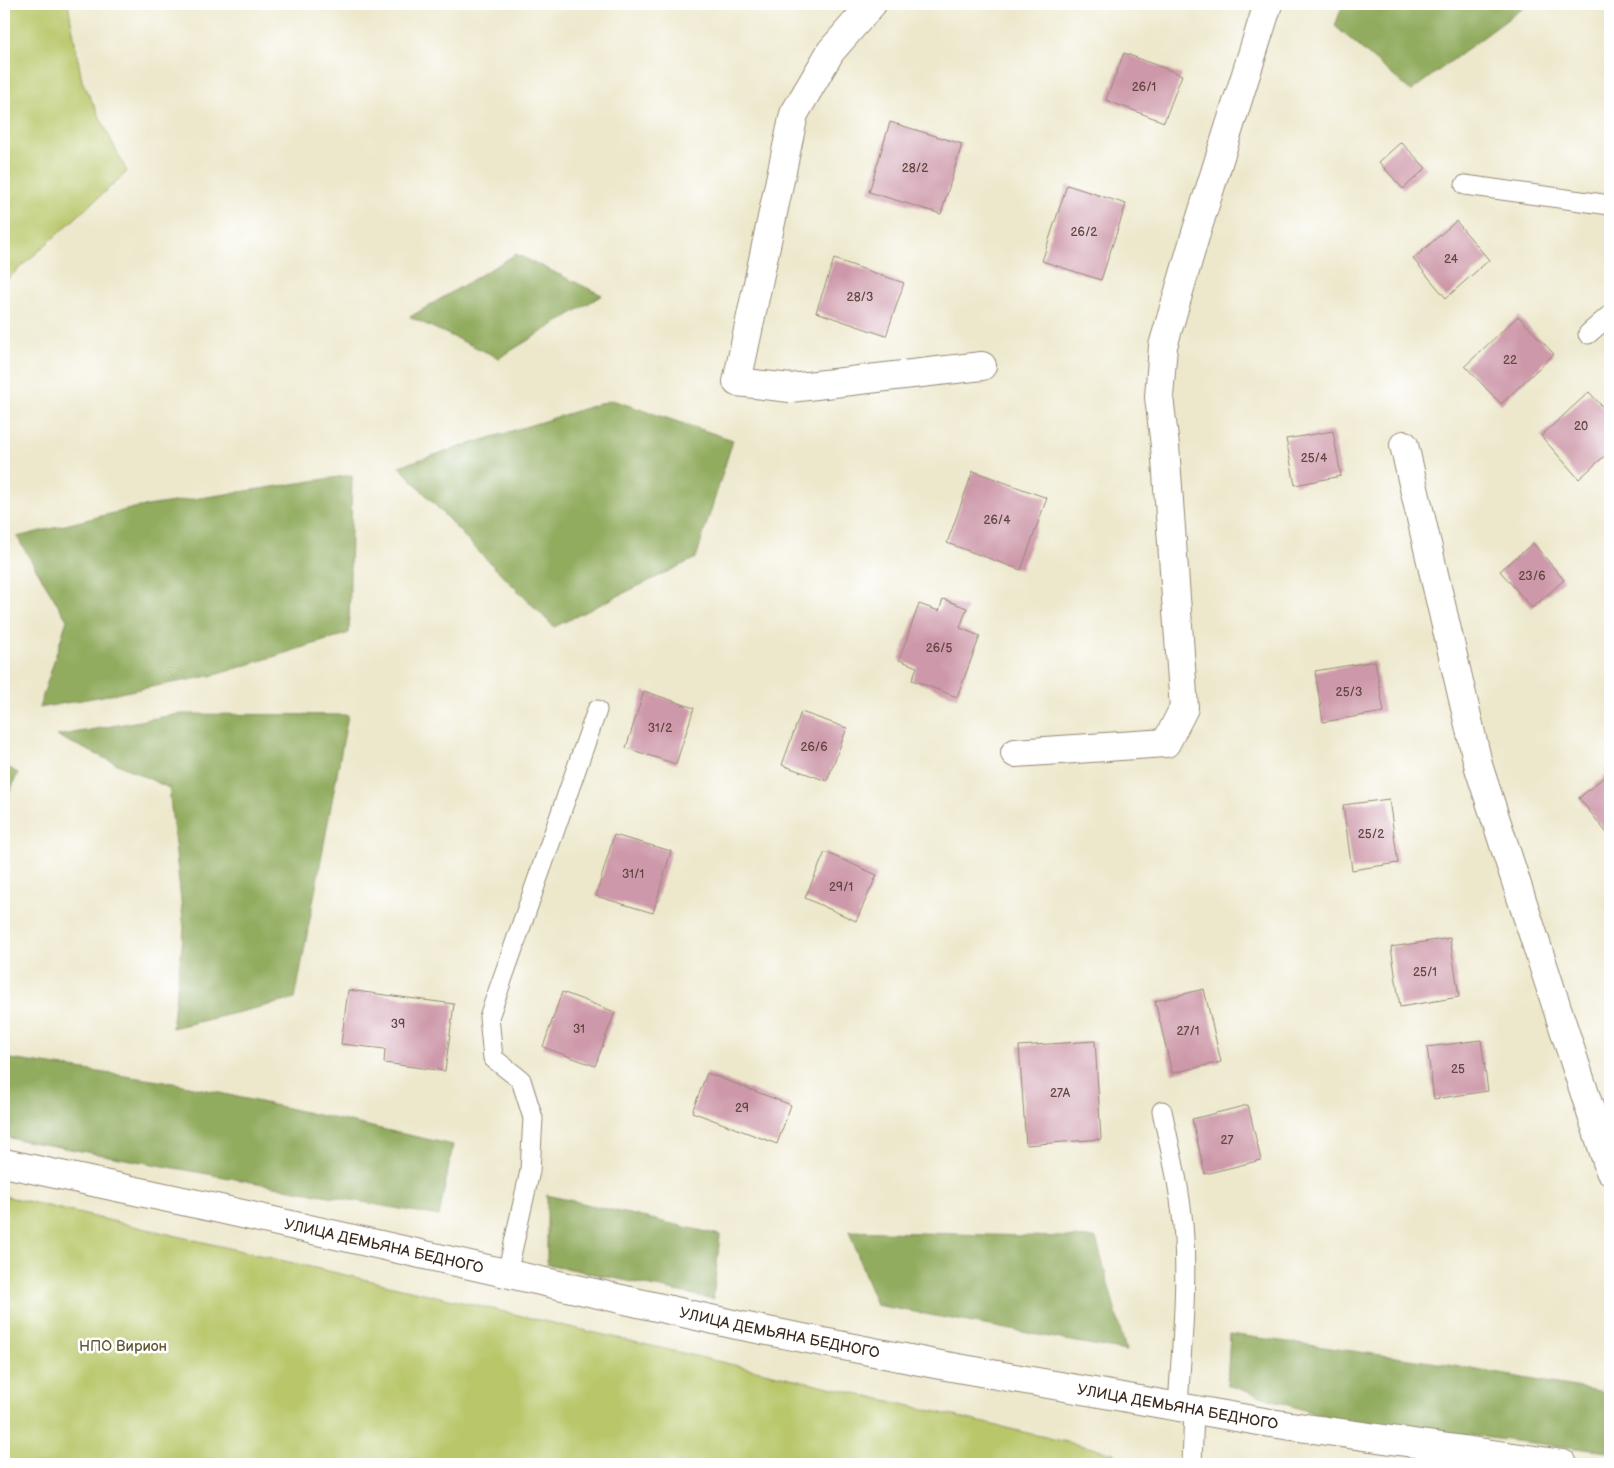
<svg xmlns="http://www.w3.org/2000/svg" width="1614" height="1468" font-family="'Balsamiq Sans',sans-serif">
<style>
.green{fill:#b9c76a;stroke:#7a7844}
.forest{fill:#92ac5e;stroke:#666b3e}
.building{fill:#cd98a9}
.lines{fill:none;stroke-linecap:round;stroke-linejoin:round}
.lane-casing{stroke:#948975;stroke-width:21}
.street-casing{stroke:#948975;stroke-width:30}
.secondary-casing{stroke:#948975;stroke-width:30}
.lane{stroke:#fff;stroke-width:19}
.street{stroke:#fff;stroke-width:28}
.secondary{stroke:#fff;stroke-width:28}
.labels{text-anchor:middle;stroke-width:5;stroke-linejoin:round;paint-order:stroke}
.number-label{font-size:12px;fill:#604641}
.street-label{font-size:15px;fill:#3b2a1e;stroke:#fff}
.park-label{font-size:15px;fill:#615935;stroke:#fff}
</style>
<rect width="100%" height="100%" fill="#fff"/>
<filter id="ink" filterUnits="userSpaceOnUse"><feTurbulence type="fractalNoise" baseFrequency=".02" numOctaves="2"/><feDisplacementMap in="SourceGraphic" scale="10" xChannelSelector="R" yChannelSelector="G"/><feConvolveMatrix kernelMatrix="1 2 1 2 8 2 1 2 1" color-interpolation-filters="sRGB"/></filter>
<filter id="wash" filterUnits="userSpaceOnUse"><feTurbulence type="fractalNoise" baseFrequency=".0096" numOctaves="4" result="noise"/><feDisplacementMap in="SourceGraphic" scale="20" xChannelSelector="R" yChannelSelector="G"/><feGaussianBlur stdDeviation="1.12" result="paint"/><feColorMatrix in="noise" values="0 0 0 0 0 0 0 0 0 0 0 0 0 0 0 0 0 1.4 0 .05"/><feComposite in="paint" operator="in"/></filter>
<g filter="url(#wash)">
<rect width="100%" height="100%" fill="#ede8cc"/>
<!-- green -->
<g class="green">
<polygon points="4,4 68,4 82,81 127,172 4,282"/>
<polygon points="4,1196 1114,1453 1114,1464 4,1464"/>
</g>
<!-- forest -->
<g class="forest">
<polygon points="1343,4 1528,4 1411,91 1335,26"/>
<polygon points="516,254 602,295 499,358 410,317"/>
<polygon points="612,400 733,440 696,558 554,627 475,548 399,466"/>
<polygon points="352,475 349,633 215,675 39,708 67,620 17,537 134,508"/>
<polygon points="178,714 348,715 295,999 172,1028 184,929 169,788 57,736"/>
<polygon points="4,765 18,773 4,805"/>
<polygon points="4,1058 179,1084 453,1145 439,1216 4,1137"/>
<polygon points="547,1195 720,1235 713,1299 547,1264"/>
<polygon points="849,1231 1096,1238 1126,1351 876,1305"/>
<polygon points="1230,1334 1431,1362 1610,1393 1610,1452 1335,1420 1227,1385"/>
</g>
<g id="blocks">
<!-- building -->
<g class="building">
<polygon points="1124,53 1182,75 1164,122 1106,100"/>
<polygon points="890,122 962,144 941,214 869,192"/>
<polygon points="1401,142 1426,168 1403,189 1379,162"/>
<polygon points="1067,185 1126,204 1101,280 1042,261"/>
<polygon points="1456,221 1489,260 1446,298 1413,259"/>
<polygon points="834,259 904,283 886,336 816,312"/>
<polygon points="1518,316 1554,354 1501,404 1465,366"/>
<polygon points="1589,392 1610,415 1610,451 1579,479 1541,436"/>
<polygon points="1333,431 1341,476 1295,485 1286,439"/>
<polygon points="973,471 1047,498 1021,570 947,543"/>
<polygon points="1533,543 1564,580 1532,608 1500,571"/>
<polygon points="943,599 967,608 960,628 980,636 957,697 912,680 917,667 899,660 919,604 939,611"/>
<polygon points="1375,661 1384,712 1323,722 1315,671"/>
<polygon points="644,691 694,708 676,764 626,748"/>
<polygon points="801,712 847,728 827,781 782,765"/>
<polygon points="1610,772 1610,837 1579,798"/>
<polygon points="1389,799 1398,863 1352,870 1343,805"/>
<polygon points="614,835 671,851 653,913 596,896"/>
<polygon points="825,852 877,875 856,921 805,898"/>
<polygon points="1450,938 1459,997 1400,1007 1391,947"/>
<polygon points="1204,989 1221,1062 1172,1073 1155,1001"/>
<polygon points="348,990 454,1004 445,1071 384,1063 385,1049 341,1044"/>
<polygon points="562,992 615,1012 595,1066 543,1047"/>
<polygon points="1481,1040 1488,1091 1434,1099 1427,1047"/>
<polygon points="1095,1041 1101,1139 1026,1145 1019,1046"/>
<polygon points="707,1073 791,1105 777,1144 692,1112"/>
<polygon points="1248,1105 1261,1160 1205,1174 1192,1119"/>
</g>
</g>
</g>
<g filter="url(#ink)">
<use href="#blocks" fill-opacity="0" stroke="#948975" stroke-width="1"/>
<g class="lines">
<defs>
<g id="lane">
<polyline points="1465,185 1610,205"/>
<polyline points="1588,334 1610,315"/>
<path d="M 1162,1111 C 1171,1153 1182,1195 1184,1239 C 1187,1295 1181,1352 1178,1408"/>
<polyline points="507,1274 530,1171 533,1118 521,1080 493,1058 489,1017 597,710"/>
<polyline points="1192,1464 1194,1410"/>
</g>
<g id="street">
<polyline points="872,4 831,51 794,114 737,382 790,388 982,366"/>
<polyline points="1404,445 1479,768 1610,1171"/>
<polyline points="1015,753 1166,743 1184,708 1165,446 1159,397 1163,346 1196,233 1268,4"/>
</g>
<g id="secondary">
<path id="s1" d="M 4,1163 L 211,1207 L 737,1325 L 935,1364 L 1270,1423 L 1563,1464"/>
</g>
</defs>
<!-- lane casing -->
<use href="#lane" class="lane-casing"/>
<!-- street casing -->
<use href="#street" class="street-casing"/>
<!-- secondary casing -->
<use href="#secondary" class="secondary-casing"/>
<!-- lane -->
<use href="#lane" class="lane"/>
<!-- street -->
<use href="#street" class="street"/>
<!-- secondary -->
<use href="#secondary" class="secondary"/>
</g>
</g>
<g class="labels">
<!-- number labels -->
<g class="number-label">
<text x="1144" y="91">26/1</text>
<text x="915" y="172">28/2</text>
<text x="1084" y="236">26/2</text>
<text x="1451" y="263">24</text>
<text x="860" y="301">28/3</text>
<text x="1510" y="364">22</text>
<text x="1581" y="430">20</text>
<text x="1314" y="462">25/4</text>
<text x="997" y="524">26/4</text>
<text x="1532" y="580">23/6</text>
<text x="939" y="652">26/5</text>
<text x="1349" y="696">25/3</text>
<text x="660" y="732">31/2</text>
<text x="814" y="751">26/6</text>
<text x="1371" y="838">25/2</text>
<text x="633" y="878">31/1</text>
<text x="841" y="891">29/1</text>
<text x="1425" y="976">25/1</text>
<text x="398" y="1028">39</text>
<text x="579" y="1033">31</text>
<text x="1188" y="1035">27/1</text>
<text x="1458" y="1073">25</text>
<text x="1060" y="1097">27А</text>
<text x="742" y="1112">29</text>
<text x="1227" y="1144">27</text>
</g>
<!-- street labels -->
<g class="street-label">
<text dy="5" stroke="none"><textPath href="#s1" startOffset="389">УЛИЦА ДЕМЬЯНА БЕДНОГО</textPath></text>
<text dy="5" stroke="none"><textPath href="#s1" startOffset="794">УЛИЦА ДЕМЬЯНА БЕДНОГО</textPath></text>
<text dy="5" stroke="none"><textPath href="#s1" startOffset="1199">УЛИЦА ДЕМЬЯНА БЕДНОГО</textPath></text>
</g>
<!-- park labels -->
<g class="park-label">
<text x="123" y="1351">НПО Вирион</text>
</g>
</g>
<!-- margin -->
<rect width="1614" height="1468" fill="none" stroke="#fff" stroke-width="20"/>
</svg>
